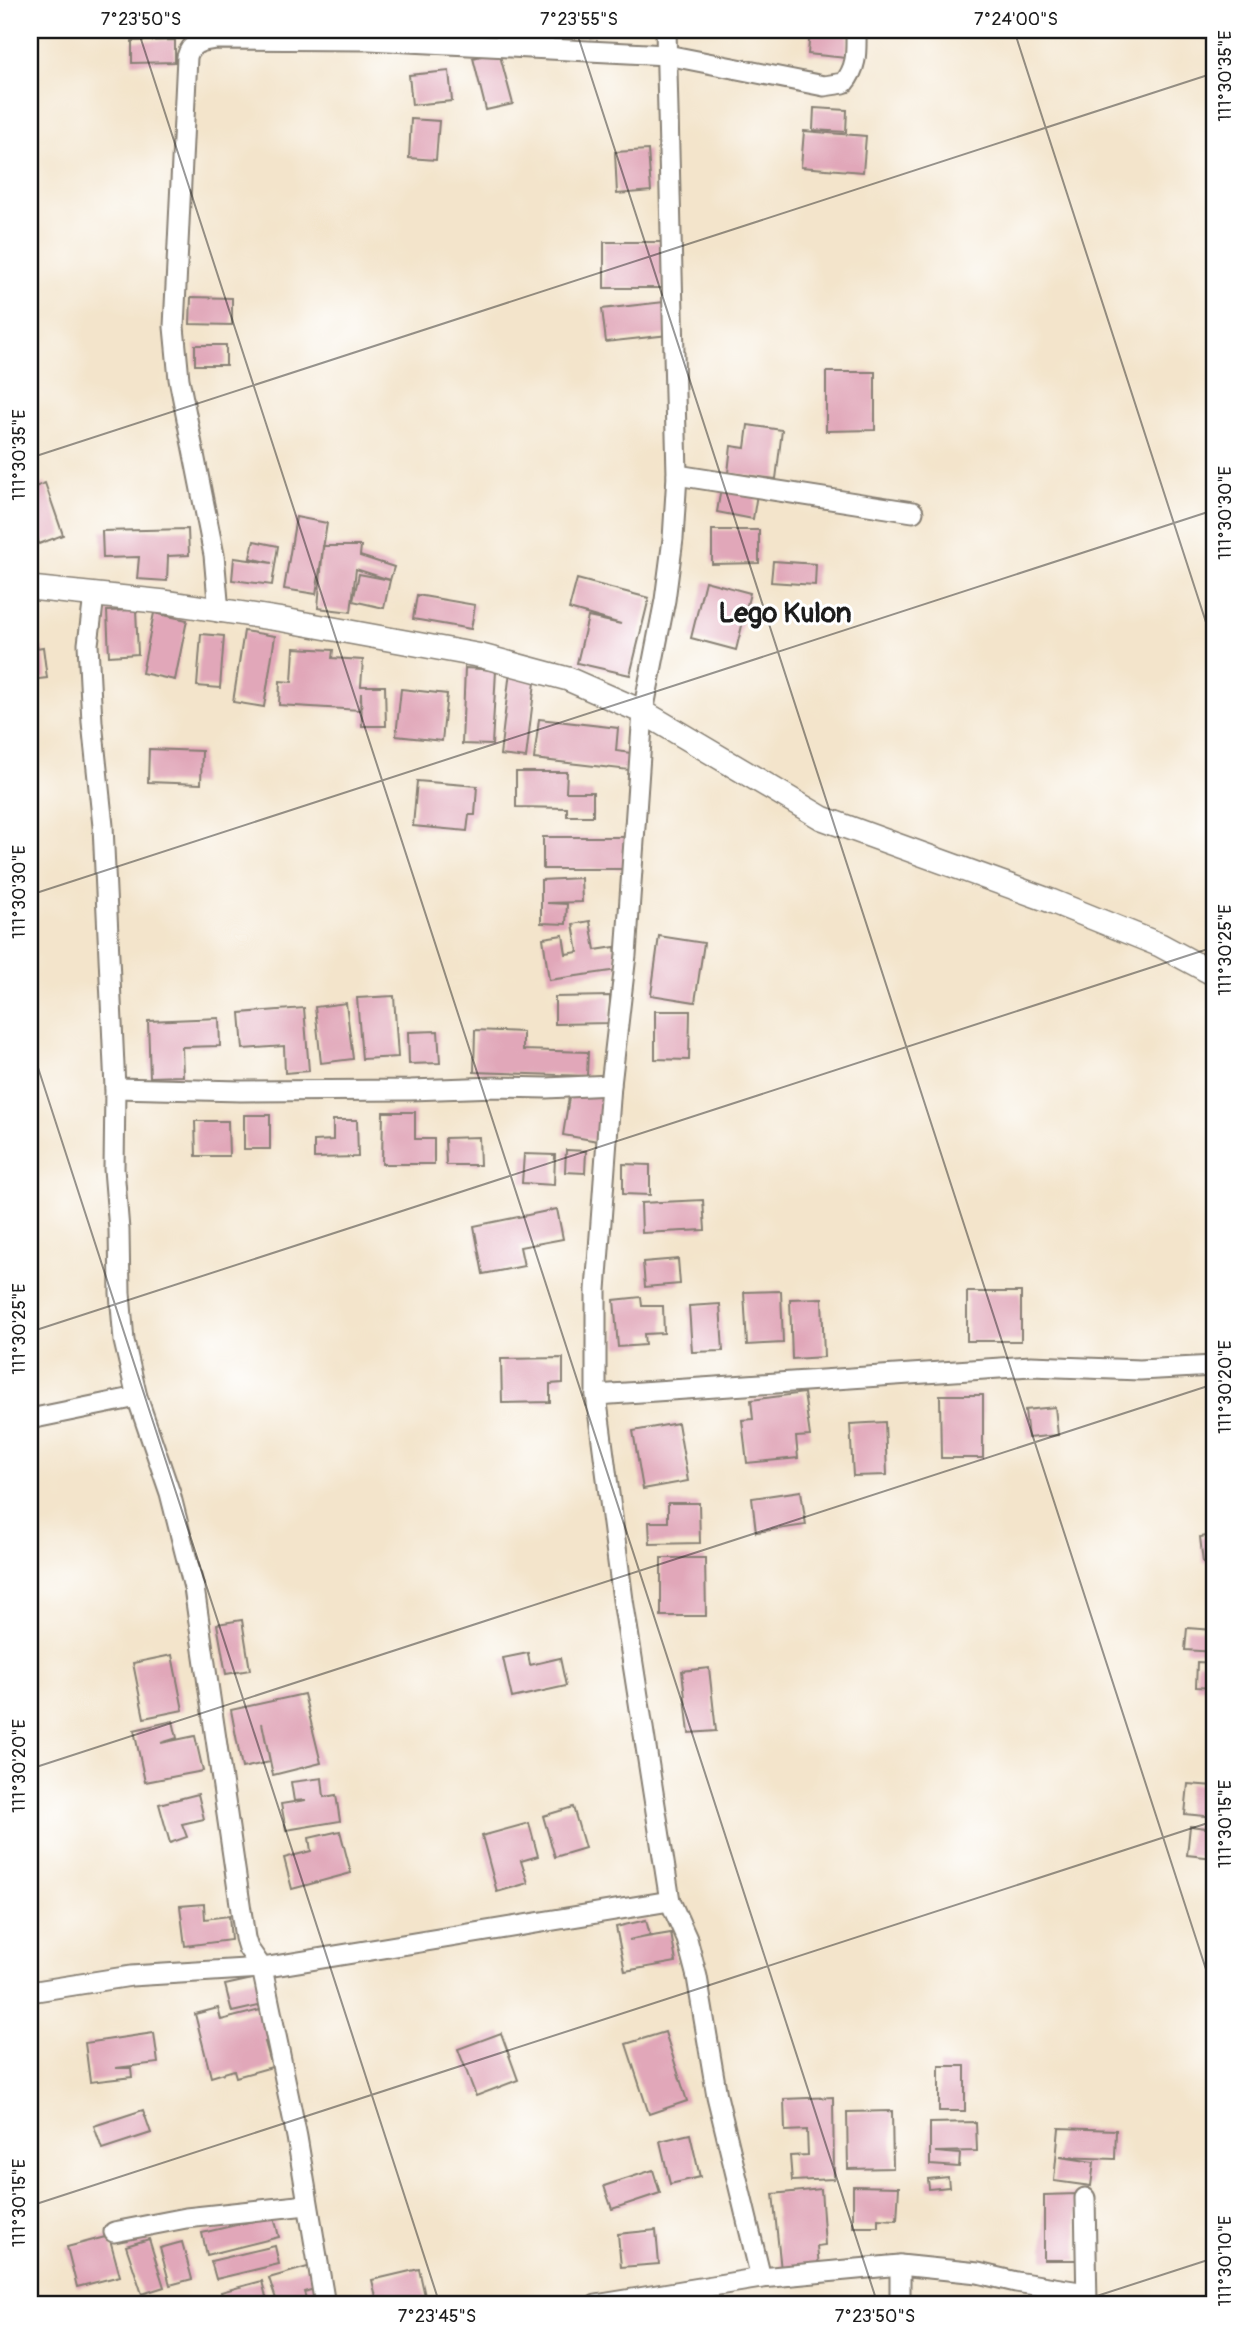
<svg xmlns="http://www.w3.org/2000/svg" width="1244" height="2335" font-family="Pangolin,sans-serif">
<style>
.building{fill:#e1a7b9}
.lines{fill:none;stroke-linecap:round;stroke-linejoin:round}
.minor-casing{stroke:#888074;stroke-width:23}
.tertiary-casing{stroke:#888074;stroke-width:26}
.minor{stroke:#fff;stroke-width:19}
.tertiary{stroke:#fff;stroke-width:23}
.ticks{fill:none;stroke:#1c1c1c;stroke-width:2;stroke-opacity:0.45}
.labels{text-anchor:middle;stroke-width:6;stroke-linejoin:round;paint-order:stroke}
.quarter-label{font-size:28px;font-weight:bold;fill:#1c1c1c;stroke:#fff}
.neatline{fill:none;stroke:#1c1c1c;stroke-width:2.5}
.ticks-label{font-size:18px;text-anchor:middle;fill:#1c1c1c}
</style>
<rect width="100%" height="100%" fill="#fff"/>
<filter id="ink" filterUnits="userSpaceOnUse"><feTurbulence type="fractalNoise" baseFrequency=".0143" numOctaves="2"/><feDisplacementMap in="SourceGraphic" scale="14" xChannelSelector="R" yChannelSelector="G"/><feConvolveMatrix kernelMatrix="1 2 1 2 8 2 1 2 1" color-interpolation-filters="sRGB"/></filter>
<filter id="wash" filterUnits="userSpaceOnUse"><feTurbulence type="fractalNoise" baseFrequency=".00686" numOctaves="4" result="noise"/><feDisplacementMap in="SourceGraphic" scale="28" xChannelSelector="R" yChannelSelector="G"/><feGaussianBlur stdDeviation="1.57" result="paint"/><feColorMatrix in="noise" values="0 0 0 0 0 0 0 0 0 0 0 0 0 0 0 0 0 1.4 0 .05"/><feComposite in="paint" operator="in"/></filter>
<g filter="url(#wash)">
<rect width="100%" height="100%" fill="#f3e4cb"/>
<g id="blocks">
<!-- building -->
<g class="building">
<polygon points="810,30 849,30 846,58 808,54"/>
<polygon points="175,40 175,62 132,63 132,41"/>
<polygon points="499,52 513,104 486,110 473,58"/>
<polygon points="449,71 452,101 412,105 409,75"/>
<polygon points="814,108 847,110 846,132 813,130"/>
<polygon points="411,119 439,121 436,160 409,158"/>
<polygon points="804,131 866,136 863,172 801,167"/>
<polygon points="648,150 651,191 617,194 615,152"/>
<polygon points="604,242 662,242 663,288 604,288"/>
<polygon points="191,297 232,298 232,325 190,324"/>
<polygon points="664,302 668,335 606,342 602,309"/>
<rect x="195" y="345" width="31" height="20"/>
<polygon points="826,372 875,372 875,430 826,431"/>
<polygon points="748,425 782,430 776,479 728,473 731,446 745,448"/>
<polygon points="45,483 63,535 39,544 30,516 30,489"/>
<polygon points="721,488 757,494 753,519 717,512"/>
<polygon points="296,517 327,523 316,594 284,589"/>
<polygon points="188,529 189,555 168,556 167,581 137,579 139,557 103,558 102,531"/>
<polygon points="712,530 759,530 759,563 712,564"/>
<polygon points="254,541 278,546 272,585 232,580 234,558 272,563 250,558"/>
<polygon points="323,546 361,546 360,556 394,567 390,580 356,569 351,612 318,608"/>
<polygon points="773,561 816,564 815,585 771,582"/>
<polygon points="359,574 390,580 384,608 353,601"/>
<polygon points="577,579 649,598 630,675 577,663 588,617 621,624 569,609"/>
<polygon points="705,581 750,593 736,650 691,638"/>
<polygon points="417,595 475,605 471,629 413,619"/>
<polygon points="136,610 138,654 109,656 107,611"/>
<polygon points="154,613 187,620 175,680 142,673"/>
<polygon points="244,631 275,636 264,707 233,702"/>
<polygon points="201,634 224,636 220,688 197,686"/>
<polygon points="43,647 47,678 30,680 30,649"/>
<polygon points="294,648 333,650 332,658 363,660 361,686 385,686 386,726 362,726 361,693 360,710 279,705 280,681 292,682"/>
<polygon points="465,668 496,670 492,745 462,744"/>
<polygon points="510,671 536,674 526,758 500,755"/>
<polygon points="401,689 447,694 442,741 396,736"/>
<polygon points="539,719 618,728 616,751 631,753 629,770 534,759"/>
<polygon points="149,749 202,751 201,784 148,782"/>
<polygon points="516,772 567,772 566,792 593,792 593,816 567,816 567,808 516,807"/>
<polygon points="417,781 477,786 475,815 469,815 467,831 413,826"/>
<rect x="543" y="837" width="85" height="32"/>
<polygon points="581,878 582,902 547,903 567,904 566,924 541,923 541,880"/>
<polygon points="590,921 595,950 615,947 618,970 549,980 543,938 563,935 566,954 578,952 573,924"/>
<polygon points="659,936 704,943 695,1002 651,995"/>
<polygon points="394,996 398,1057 362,1059 357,998"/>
<polygon points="610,996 610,1023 555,1024 555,997"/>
<polygon points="346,1003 353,1059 321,1063 315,1007"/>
<polygon points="304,1008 309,1071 285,1073 284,1046 243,1049 240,1013"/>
<polygon points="655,1011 690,1011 689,1060 655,1059"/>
<polygon points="219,1018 220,1046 182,1047 183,1076 150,1077 148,1021"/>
<polygon points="475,1030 523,1032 523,1050 588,1052 587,1076 474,1072"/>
<polygon points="438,1031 440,1063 409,1064 408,1032"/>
<polygon points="570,1091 605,1097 598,1141 563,1135"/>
<polygon points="383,1112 415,1112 415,1139 434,1139 434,1164 382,1164"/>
<rect x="244" y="1115" width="26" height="34"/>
<polygon points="333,1120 357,1120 358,1157 314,1158 314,1141 333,1140"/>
<polygon points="195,1121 228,1121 229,1156 196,1156"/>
<polygon points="479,1137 480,1165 446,1165 445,1138"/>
<polygon points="566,1150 586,1151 585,1173 565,1172"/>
<polygon points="524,1154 555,1155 554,1185 522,1183"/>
<polygon points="623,1164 650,1165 650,1195 623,1194"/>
<polygon points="703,1200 705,1230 642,1233 641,1203"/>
<polygon points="557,1209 563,1239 520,1247 524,1266 483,1274 474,1226"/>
<polygon points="678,1259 680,1284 645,1287 643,1262"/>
<polygon points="781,1291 783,1343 747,1345 744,1292"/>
<rect x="967" y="1292" width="54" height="49"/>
<polygon points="641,1297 642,1306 663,1306 664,1333 644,1334 645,1345 618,1347 614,1300"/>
<polygon points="822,1298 824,1357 792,1359 790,1299"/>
<polygon points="720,1304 723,1351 692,1352 689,1306"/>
<polygon points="563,1358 563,1383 550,1384 550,1402 502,1403 501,1359"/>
<polygon points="804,1393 810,1436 796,1437 798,1458 747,1463 742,1420 753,1419 751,1400"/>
<polygon points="940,1395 983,1395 983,1458 941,1458"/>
<polygon points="1055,1407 1058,1435 1028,1438 1025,1410"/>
<polygon points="885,1422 887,1475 853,1476 850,1424"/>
<polygon points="678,1423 688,1481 643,1489 633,1431"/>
<polygon points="801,1491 806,1525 756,1532 752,1498"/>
<polygon points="668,1503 699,1503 700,1543 650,1544 649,1522 668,1522"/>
<polygon points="1214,1535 1214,1561 1203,1563 1200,1537"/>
<polygon points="661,1558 705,1558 706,1616 661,1616"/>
<polygon points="242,1620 250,1670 226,1674 217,1624"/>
<polygon points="1187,1628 1214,1630 1214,1652 1185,1650"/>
<polygon points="528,1653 530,1665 560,1658 566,1686 512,1698 503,1658"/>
<polygon points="172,1655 183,1710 144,1718 133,1663"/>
<polygon points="1197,1662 1214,1663 1214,1688 1196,1687"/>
<polygon points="709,1668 716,1731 689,1733 682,1671"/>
<polygon points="304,1694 321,1763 273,1775 262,1723 270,1762 242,1768 231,1710"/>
<polygon points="173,1721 177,1738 161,1743 195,1736 203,1771 145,1782 134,1730"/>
<polygon points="322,1778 324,1797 336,1795 340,1821 286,1830 281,1804 306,1800 294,1801 291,1782"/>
<polygon points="1188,1784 1214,1786 1214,1817 1185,1814"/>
<polygon points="198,1794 204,1819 182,1824 187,1837 170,1843 159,1804"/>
<polygon points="573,1807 585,1848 555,1857 543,1816"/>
<polygon points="529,1823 538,1856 521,1861 528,1883 497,1892 482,1836"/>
<polygon points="1190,1826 1214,1829 1214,1858 1187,1855"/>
<polygon points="340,1831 351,1873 292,1889 284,1858 311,1851 309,1838"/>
<polygon points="204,1904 205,1919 229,1916 231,1940 185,1946 180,1906"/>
<polygon points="646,1920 650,1935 629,1940 671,1933 676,1962 625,1971 616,1927"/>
<polygon points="257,1978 263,2005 232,2012 225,1985"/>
<polygon points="218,2008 221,2020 268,2008 275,2039 265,2042 272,2067 236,2077 234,2070 211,2077 195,2014"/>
<polygon points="665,2032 687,2101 649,2114 626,2044"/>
<polygon points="154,2033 158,2063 116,2068 131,2068 132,2077 90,2082 85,2043"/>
<polygon points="501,2033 518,2080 476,2096 458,2049"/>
<rect x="939" y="2066" width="26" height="45"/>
<polygon points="833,2097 834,2179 792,2181 790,2156 808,2155 807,2130 785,2131 784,2099"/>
<polygon points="143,2110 151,2133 102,2149 94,2126"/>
<polygon points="892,2111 893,2168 848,2169 847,2112"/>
<polygon points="976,2122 977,2151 935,2152 960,2154 959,2167 930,2165 930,2123"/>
<polygon points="1059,2128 1116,2130 1115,2159 1060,2157 1094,2162 1091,2186 1054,2181"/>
<polygon points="690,2134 700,2177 670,2184 660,2141"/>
<polygon points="653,2170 660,2193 612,2209 604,2186"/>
<polygon points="948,2177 949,2187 929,2189 928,2179"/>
<polygon points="853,2186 899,2187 897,2220 878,2219 878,2227 853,2227"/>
<polygon points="821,2189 825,2245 817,2246 819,2267 781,2270 773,2194"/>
<polygon points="1077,2194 1077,2260 1044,2260 1044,2195"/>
<polygon points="274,2216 279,2237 207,2255 202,2233"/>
<polygon points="656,2230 659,2264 621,2267 618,2234"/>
<polygon points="109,2236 120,2276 77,2287 67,2247"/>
<polygon points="149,2239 164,2287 142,2294 126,2246"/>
<polygon points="182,2242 192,2279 170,2285 160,2248"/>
<polygon points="275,2246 279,2264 216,2279 211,2261"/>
<polygon points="311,2266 318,2288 304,2292 308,2305 278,2305 269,2278"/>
<polygon points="419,2269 427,2305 378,2305 372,2280"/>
<polygon points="262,2281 268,2305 224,2305 221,2292"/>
<polygon points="1052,2296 1052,2305 1029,2305 1028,2298"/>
<polygon points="143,2297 145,2305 112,2305 112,2304"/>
<rect x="978" y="2299" width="25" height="6"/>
</g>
</g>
</g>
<g filter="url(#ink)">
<use href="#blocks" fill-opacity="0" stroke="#888074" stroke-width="2"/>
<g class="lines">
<defs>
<g id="minor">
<polyline points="666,30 677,475 673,539 665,600 643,712 626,955 611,1085 596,1290 596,1395 623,1600 670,1901 687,1939 697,1977 717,2096 761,2278"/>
<polyline points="677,475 913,512"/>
<polyline points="94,596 88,644 92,722 103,826 115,1088 114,1169 119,1230 120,1293 124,1341 137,1397 170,1493 194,1588 245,1938 248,1948 262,1968 297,2137 325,2305"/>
<path d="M 219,612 L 214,555 L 179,379 L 174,327 L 187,57 C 191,42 202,41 217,39 L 369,40 L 667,55 L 824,86 L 844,83 C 858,66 856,51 856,30"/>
<polyline points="115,1088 241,1091 411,1090 496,1087 546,1088 611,1085"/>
<polyline points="596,1395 1031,1366 1140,1370 1214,1366"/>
<polyline points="30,1419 137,1397"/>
<polyline points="30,1992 131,1976 262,1968 670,1901"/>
<polyline points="1085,2198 1087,2304"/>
<polyline points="114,2232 186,2218 307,2205"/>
<polyline points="900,2265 900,2305"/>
<polyline points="596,2305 761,2278 900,2265 978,2273 1016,2282 1086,2293"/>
</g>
<polyline id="tertiary" points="30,588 165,602 284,620 482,656 568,679 643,712 822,818 1051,901 1160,945 1214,974"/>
</defs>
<!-- minor casing -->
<use href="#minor" class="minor-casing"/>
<!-- tertiary casing -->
<use href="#tertiary" class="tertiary-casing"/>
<!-- minor -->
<use href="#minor" class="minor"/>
<!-- tertiary -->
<use href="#tertiary" class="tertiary"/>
</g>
</g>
<!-- ticks -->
<path class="ticks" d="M 138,30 L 878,2305M 576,30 L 1214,1994M 1014,30 L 1214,647M 30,458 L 1214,73M 30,895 L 1214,510M 30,1043 L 440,2305M 30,1332 L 1214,947M 30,1769 L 1214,1384M 30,2206 L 1214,1821M 1069,2305 L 1214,2258"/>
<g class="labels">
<!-- quarter labels -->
<g class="quarter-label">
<text x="785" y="622">Lego Kulon</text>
</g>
</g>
<!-- margin -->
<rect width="1244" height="2335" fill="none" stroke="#fff" stroke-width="77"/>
<rect x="38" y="38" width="1168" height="2258" class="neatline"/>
<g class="ticks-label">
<text x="141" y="25">7°23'50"S</text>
<text x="579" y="25">7°23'55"S</text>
<text x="1016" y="25">7°24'00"S</text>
<text transform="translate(1225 76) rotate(-90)" y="6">111°30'35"E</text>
<text transform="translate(19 455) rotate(-90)" y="6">111°30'35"E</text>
<text transform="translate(1225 513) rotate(-90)" y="6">111°30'30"E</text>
<text transform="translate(19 892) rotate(-90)" y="6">111°30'30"E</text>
<text transform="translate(1225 950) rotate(-90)" y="6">111°30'25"E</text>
<text transform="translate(19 1329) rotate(-90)" y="6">111°30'25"E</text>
<text transform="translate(1225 1387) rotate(-90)" y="6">111°30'20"E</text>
<text transform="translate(19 1766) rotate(-90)" y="6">111°30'20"E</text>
<text transform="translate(1225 1824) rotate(-90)" y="6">111°30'15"E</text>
<text transform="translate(19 2203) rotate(-90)" y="6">111°30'15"E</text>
<text transform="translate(1225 2261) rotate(-90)" y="6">111°30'10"E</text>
<text x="437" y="2322">7°23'45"S</text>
<text x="875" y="2322">7°23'50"S</text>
</g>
</svg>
